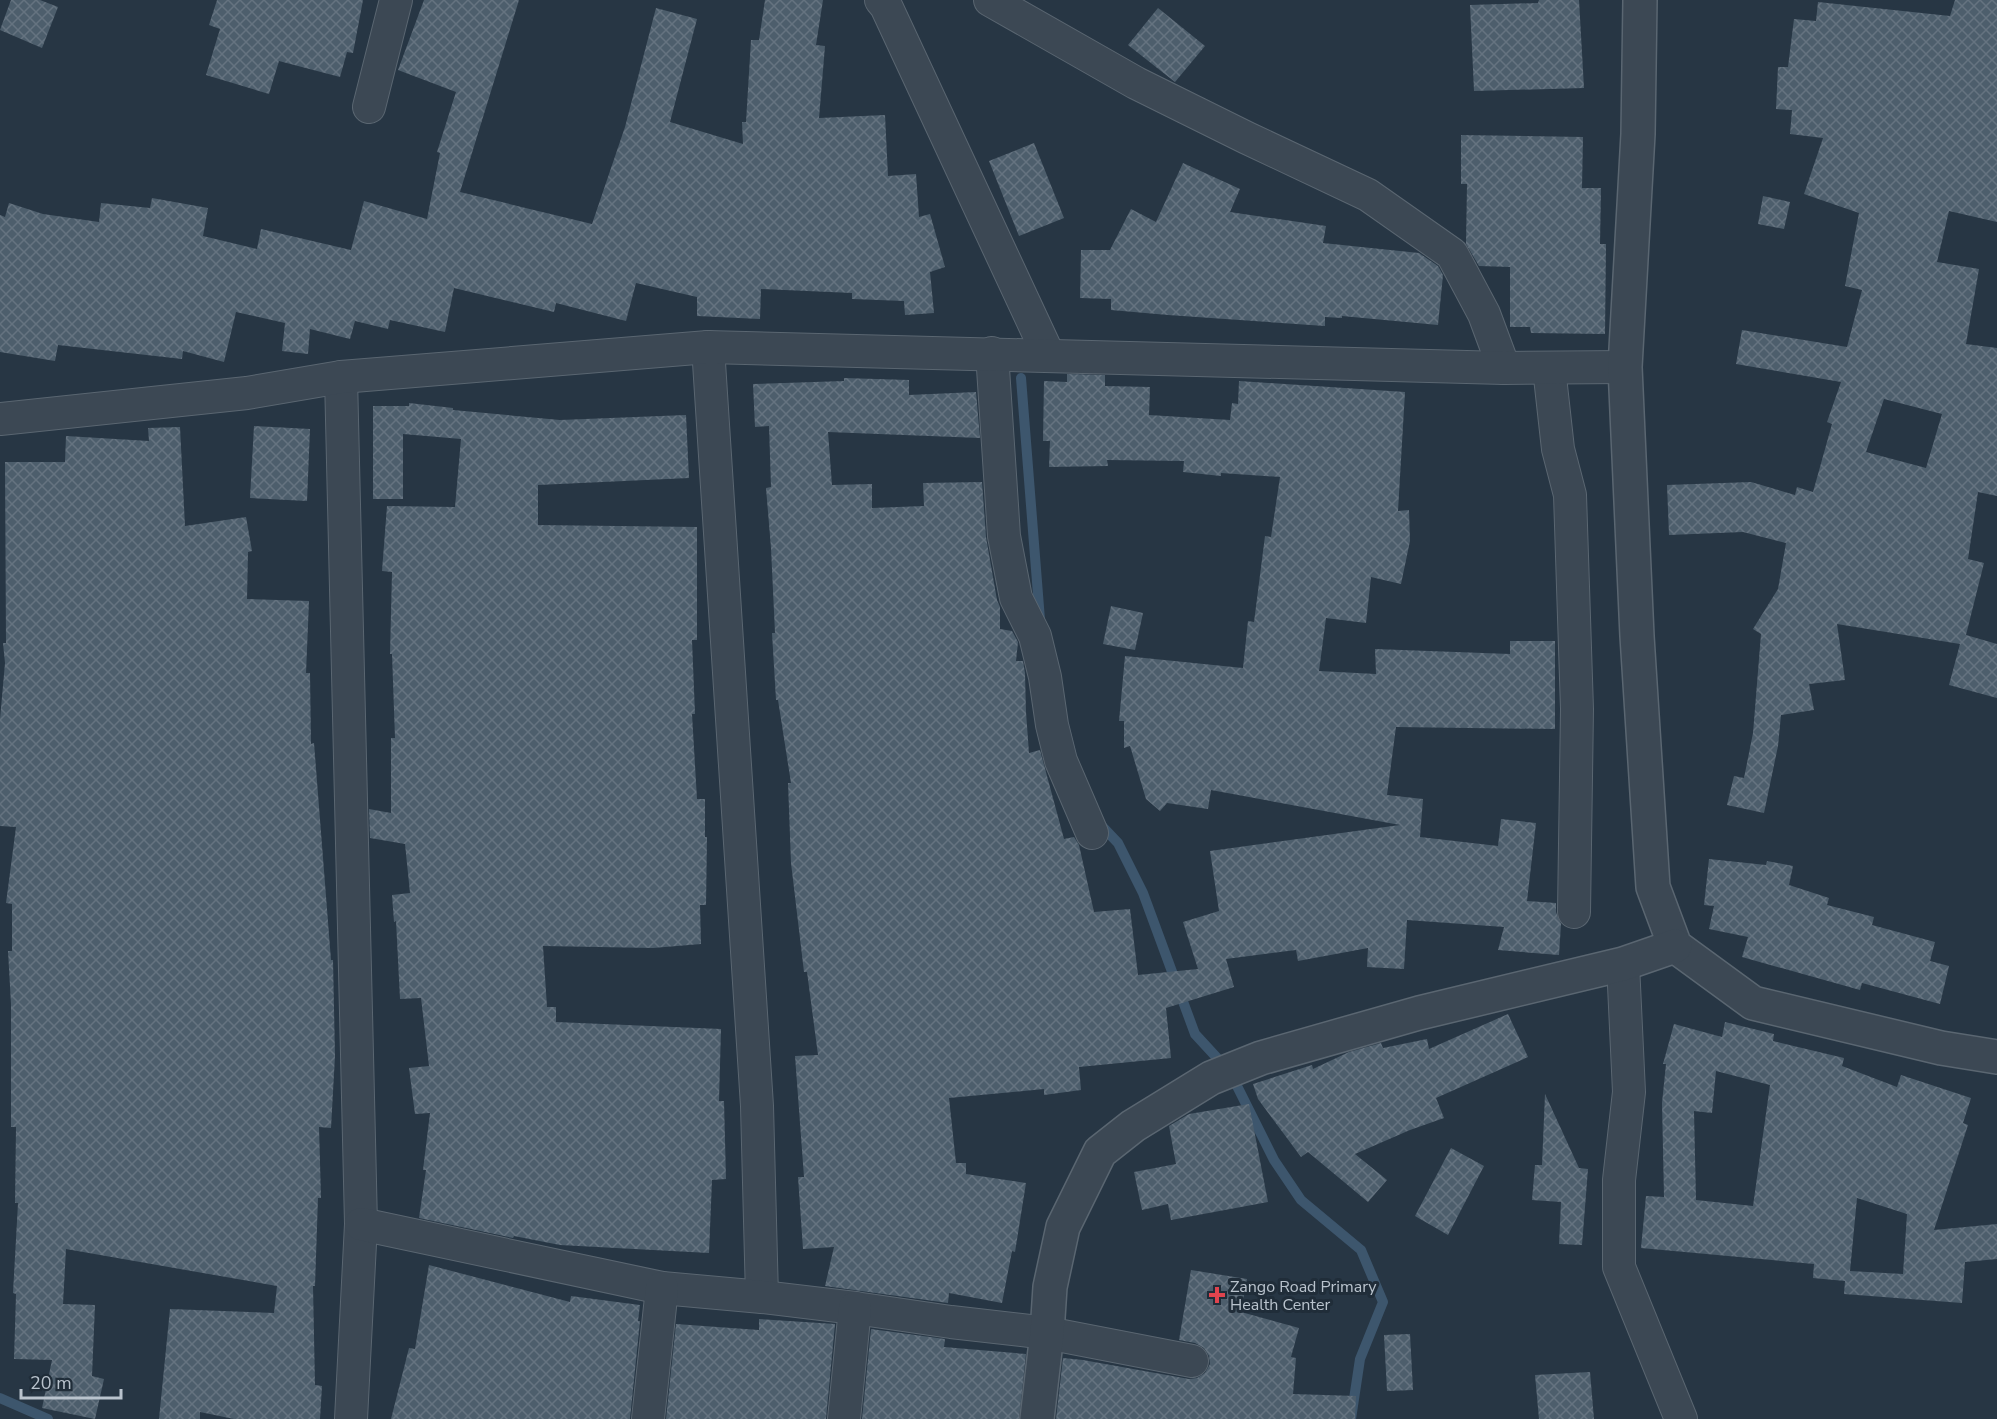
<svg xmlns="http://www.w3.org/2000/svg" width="1997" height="1419" font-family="'Nunito Sans',sans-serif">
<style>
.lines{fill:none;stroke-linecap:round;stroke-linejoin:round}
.stream{stroke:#3d566d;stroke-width:10}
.building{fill:url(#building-cross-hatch);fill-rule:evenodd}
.minor-casing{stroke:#5a6671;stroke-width:34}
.tertiary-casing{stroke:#5a6671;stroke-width:36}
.minor{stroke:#3c4854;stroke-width:32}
.tertiary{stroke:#3c4854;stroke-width:33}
.health-dot{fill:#e0444e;stroke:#202d39;stroke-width:2}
.labels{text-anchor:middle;stroke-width:6;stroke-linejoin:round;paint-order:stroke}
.poi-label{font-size:16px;fill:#b9c3cd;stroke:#202d39;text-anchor:start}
</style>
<defs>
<pattern id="building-cross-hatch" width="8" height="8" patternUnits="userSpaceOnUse" patternTransform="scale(1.5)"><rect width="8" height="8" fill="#4d5e6c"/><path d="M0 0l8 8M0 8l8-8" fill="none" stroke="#657380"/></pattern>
</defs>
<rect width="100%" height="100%" fill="#273644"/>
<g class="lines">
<!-- stream -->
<g class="stream">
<polyline points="1021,378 1040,620"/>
<polyline points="1099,823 1118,843 1143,893 1195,1034 1230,1072 1274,1160 1301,1200 1361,1250 1383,1302 1360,1359 1351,1419"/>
<polyline points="0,1398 48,1419"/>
</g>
</g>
<!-- building -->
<g class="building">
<polygon points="11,0 40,0 58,7 42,48 0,30"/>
<polygon points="217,0 363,0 353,53 347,52 340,77 279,61 269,94 206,75 220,29 209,25"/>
<polygon points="424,0 519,0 460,192 592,224 625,127 656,8 697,19 670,122 743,144 742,122 746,122 751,40 759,40 765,0 823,0 816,45 825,46 819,118 885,115 888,176 916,174 919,217 930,214 945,267 930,272 934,313 905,315 904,301 852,299 852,293 761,289 760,319 697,316 697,297 636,283 626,321 556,303 554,312 454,288 445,332 390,320 388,329 355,321 350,339 310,329 308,354 282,351 285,323 236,312 224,362 183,351 182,359 58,345 55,361 0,352 0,215 5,217 9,203 43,214 99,222 101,203 150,208 152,198 208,208 203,236 257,249 261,229 351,250 364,201 427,219 440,153 437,152 456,92 398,70"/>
<polygon points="1539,0 1579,0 1584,88 1474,91 1470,5 1538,3"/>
<path d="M 1955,0 L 1997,0 L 1997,222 L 1949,211 L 1937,262 L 1979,269 L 1966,344 L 1997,348 L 1997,496 L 1978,492 L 1968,559 L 1984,563 L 1966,635 L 1997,644 L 1997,698 L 1949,685 L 1960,644 L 1837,624 L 1845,680 L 1809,684 L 1814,710 L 1781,715 L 1778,746 L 1764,813 L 1727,805 L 1734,776 L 1744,778 L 1753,733 L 1761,634 L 1753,629 L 1778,589 L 1786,543 L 1743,532 L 1669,535 L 1667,485 L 1751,482 L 1795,495 L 1797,487 L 1813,492 L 1832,424 L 1827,422 L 1841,382 L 1736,364 L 1742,330 L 1847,347 L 1862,290 L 1845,286 L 1859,213 L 1804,194 L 1823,138 L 1790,134 L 1792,110 L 1776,109 L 1778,67 L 1788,67 L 1794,19 L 1816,21 L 1818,2 L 1950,16 ZM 1884,399 L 1942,414 L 1926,468 L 1866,452 Z"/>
<polygon points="1158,8 1205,46 1175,82 1128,45"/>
<polygon points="1461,135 1583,137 1582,188 1601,188 1600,244 1606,244 1605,334 1531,333 1530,327 1510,327 1510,267 1479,266 1466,244 1467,184 1461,184"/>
<polygon points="1034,143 1064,218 1019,236 989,161"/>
<polygon points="1183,163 1240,189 1230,212 1326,226 1323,243 1419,253 1438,266 1443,275 1438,325 1342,316 1342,318 1325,317 1325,326 1168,315 1111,310 1111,299 1080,298 1081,250 1110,250 1131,209 1156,222"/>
<polygon points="1763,196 1790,202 1784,229 1758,224"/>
<polygon points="1067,374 1105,375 1105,386 1150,387 1149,415 1230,420 1232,403 1238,404 1239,381 1405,392 1398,511 1409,510 1410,541 1401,584 1371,577 1366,623 1326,618 1319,671 1376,674 1375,649 1510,654 1510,641 1555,641 1555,729 1396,727 1387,795 1423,799 1420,837 1498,846 1501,819 1536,823 1527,901 1556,903 1556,912 1561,924 1559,955 1498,950 1504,927 1407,920 1404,969 1367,967 1368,948 1298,961 1296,950 1226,959 1234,987 1166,1008 1171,1058 1079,1067 1081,1090 1044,1095 1044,1089 949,1098 956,1163 966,1163 966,1174 1026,1183 1015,1252 1012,1251 1002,1303 949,1293 948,1303 825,1286 834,1247 803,1249 798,1177 804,1177 795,1056 818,1055 807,972 804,972 791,863 788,783 791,783 778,700 776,700 772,633 775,633 771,548 766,488 771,487 769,426 755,427 753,384 844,381 844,378 909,380 909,395 976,392 980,438 828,432 832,485 872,484 872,508 924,506 923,483 982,482 986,537 997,600 1000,607 1000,629 1012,631 1018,642 1016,661 1023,661 1025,673 1026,712 1029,753 1040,750 1064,839 1074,837 1079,845 1094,912 1130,909 1138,975 1198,969 1183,922 1219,911 1210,851 1400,825 1211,790 1208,809 1167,803 1160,811 1146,799 1130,746 1124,748 1124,721 1119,721 1125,656 1243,668 1248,621 1254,622 1265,536 1271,537 1280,477 1221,473 1221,476 1183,472 1184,461 1107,460 1108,466 1049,467 1050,441 1043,441 1044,381 1067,382"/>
<polygon points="409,403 453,408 453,410 560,420 686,415 689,478 538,485 538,525 697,527 697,640 692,640 695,714 692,714 697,799 705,799 705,837 707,837 706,905 700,905 701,944 653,948 543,946 547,1007 556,1007 556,1022 721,1029 719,1101 724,1101 726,1179 712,1180 709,1253 560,1245 514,1236 513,1238 419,1218 426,1170 423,1170 430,1113 415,1114 409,1068 429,1066 421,998 400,999 396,921 394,922 392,895 410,893 405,844 370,838 369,809 391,813 391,738 395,738 392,654 390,654 392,572 382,571 387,506 455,507 461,439 403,434 403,499 373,499 373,406 409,406"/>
<polygon points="254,426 310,429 307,501 250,498"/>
<polygon points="180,427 185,526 246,517 252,551 248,552 247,599 309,601 306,673 310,673 311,744 314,743 331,960 333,960 335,1056 331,1128 319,1127 321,1198 318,1198 315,1286 313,1286 315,1385 322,1386 320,1419 234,1419 200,1412 200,1419 159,1419 170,1309 274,1313 277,1286 66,1249 63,1304 95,1305 92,1376 104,1379 95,1419 42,1408 52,1360 14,1359 16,1294 13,1293 18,1203 15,1203 16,1127 11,1127 11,1004 8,951 12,951 12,904 6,903 16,827 0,826 0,719 5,663 3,643 6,643 5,462 65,462 66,436 149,441 148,428"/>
<polygon points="1111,606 1143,613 1135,650 1103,644"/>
<polygon points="1709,859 1766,865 1767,861 1793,866 1789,885 1829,898 1827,905 1874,917 1872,925 1935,942 1930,961 1949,966 1940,1004 1862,983 1860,990 1742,957 1748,937 1709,929 1714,906 1704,905"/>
<polygon points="1508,1014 1528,1057 1436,1098 1444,1118 1410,1130 1355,1154 1387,1180 1368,1202 1308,1152 1301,1157 1258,1099 1253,1084 1312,1065 1313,1069 1349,1052 1381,1043 1383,1048 1427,1039 1429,1049"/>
<path d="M 1725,1022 L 1774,1034 L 1773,1041 L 1844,1058 L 1842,1066 L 1897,1087 L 1901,1075 L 1971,1098 L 1963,1123 L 1968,1125 L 1934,1230 L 1997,1224 L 1997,1259 L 1965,1262 L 1962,1303 L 1844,1294 L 1845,1281 L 1813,1278 L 1814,1264 L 1641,1248 L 1646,1196 L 1664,1197 L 1662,1103 L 1666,1064 L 1663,1064 L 1674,1024 L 1722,1037 ZM 1716,1071 L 1770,1085 L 1753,1206 L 1696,1200 L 1694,1111 L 1712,1113 ZM 1857,1198 L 1907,1214 L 1903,1274 L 1850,1271 Z"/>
<polygon points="1545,1094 1579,1168 1588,1169 1582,1245 1559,1244 1561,1202 1532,1200 1535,1165 1542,1165"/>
<polygon points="1249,1104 1268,1202 1171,1220 1168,1204 1142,1210 1134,1172 1176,1164 1169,1126 1189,1114"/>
<polygon points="1451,1148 1484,1166 1448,1235 1415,1216"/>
<polygon points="429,1265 570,1302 571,1296 640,1305 638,1321 640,1321 630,1419 391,1419 409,1348 415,1349"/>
<polygon points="1191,1270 1247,1279 1241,1312 1299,1328 1291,1357 1296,1358 1293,1394 1356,1396 1355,1419 1056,1419 1063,1358 1083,1360 1189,1379 1197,1378 1205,1373 1210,1364 1209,1356 1204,1348 1195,1343 1179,1340"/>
<polygon points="759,1319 835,1324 826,1419 666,1419 676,1324 759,1330"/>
<polygon points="871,1329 945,1339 944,1347 1026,1354 1019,1419 862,1419"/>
<polygon points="1410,1334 1413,1390 1387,1391 1384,1335"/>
<polygon points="1590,1372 1594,1419 1539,1419 1535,1375"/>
</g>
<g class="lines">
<defs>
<g id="minor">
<polyline points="881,0 886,6 1048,354"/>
<polyline points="990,0 1136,83 1247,138 1368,195 1452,254 1484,314 1504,368"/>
<polyline points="369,107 396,0"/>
<polyline points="708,347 757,1106 762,1297"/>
<polyline points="992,353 1004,536 1016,598 1035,636 1045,677 1052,725 1061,761 1092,833"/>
<polyline points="1549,368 1558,449 1570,495 1577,709 1574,912"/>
<polyline points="341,377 361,1224 351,1419"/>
<polyline points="0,419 247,393 341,377 708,347 1504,368 1625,367"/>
<polyline points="1623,964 1629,1092 1619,1180 1619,1267 1681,1419"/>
<polyline points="361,1224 662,1288 762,1297 855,1308 951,1322 1047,1333 1192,1361"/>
<polyline points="648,1419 662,1288"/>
<polyline points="844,1419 855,1308"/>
</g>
<g id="tertiary">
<polyline points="1640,0 1638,134 1625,367 1637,636 1653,887 1675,946 1753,1003 1941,1048 1997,1057"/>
<polyline points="1037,1419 1047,1333 1050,1287 1063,1227 1100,1152 1133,1126 1211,1078 1261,1058 1419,1013 1623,964 1675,946"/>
</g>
</defs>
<!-- minor casing -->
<use href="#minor" class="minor-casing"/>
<!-- tertiary casing -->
<use href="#tertiary" class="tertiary-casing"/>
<!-- minor -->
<use href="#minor" class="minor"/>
<!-- tertiary -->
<use href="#tertiary" class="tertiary"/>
</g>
<!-- markers -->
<path class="health-dot" d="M1214 1286h6v6h6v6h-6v6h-6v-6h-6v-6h6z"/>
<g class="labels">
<!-- poi labels -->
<g class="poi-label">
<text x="1230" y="1292">Zango Road Primary<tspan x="1230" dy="18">Health Center</tspan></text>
</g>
</g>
<!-- scale -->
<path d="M21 1389v9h100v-9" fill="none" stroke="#b9c3cd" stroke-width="3"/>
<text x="30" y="1389" font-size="18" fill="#b9c3cd" stroke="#202d39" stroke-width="4.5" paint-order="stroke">20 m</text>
</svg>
